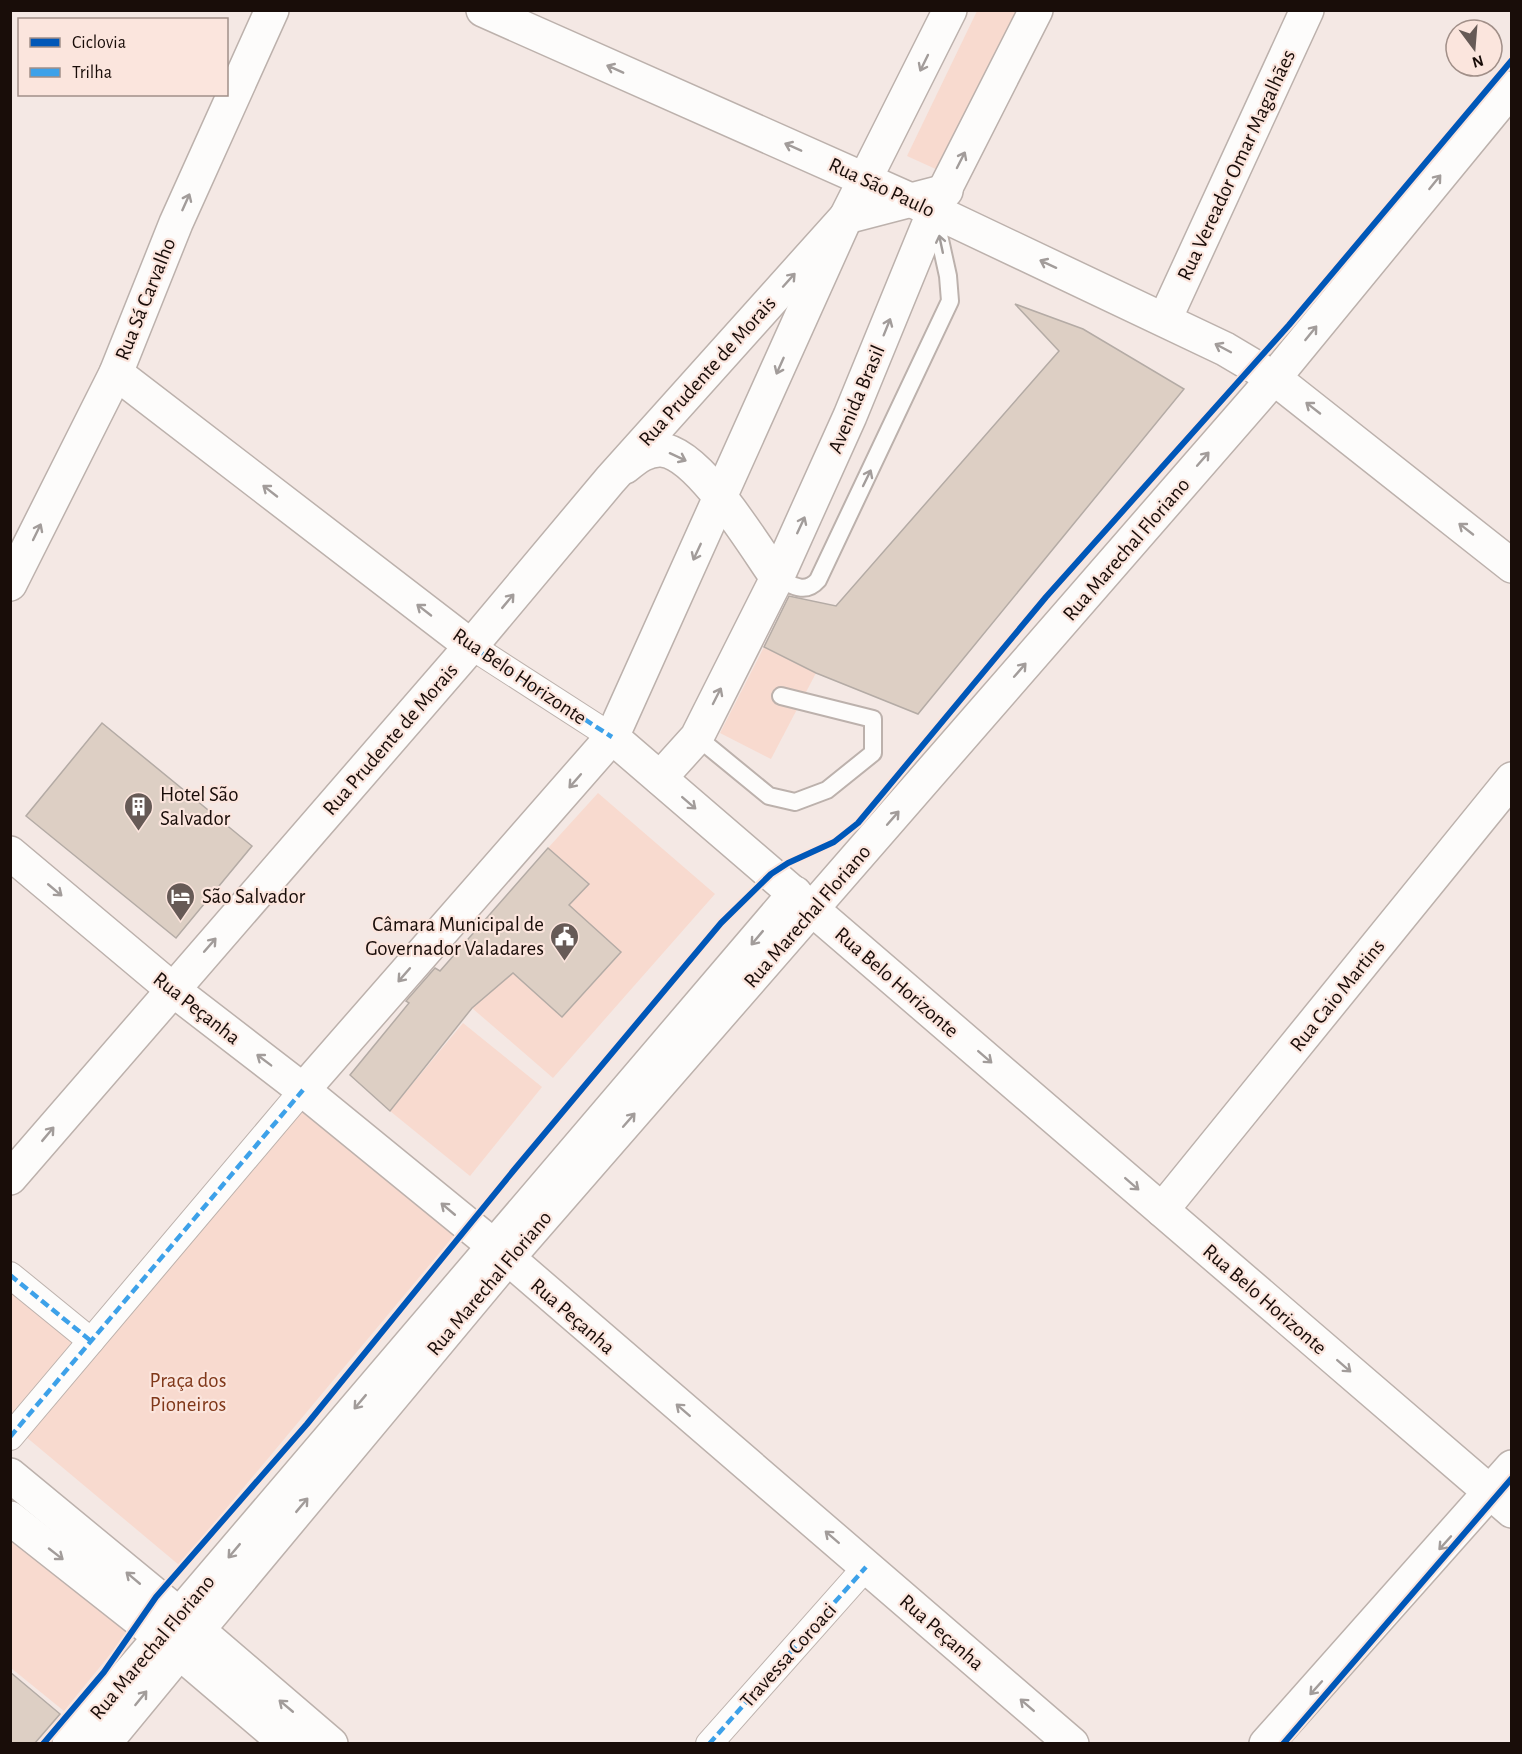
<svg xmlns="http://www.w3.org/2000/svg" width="1522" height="1754" font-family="'Alegreya Sans',sans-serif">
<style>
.green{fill:#f8dacf}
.building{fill:#ddcfc4;stroke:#b4aba5;stroke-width:1.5}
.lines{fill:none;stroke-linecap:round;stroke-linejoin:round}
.service-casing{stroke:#bcb1ac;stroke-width:20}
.pedestrian-casing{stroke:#bcb1ac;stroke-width:28}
.minor-casing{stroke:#bcb1ac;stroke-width:36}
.tertiary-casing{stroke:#bcb1ac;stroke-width:36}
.secondary-casing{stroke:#bcb1ac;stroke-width:36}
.service{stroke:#fdfcfb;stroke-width:16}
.pedestrian{stroke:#fdfcfb;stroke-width:26}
.minor{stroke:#fdfcfb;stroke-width:33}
.tertiary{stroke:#fdfcfb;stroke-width:33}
.secondary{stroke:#fdfcfb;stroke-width:33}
.quiet{stroke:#3da1e9;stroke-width:4.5;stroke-dasharray:9 4.5;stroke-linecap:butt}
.cycleway-casing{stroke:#fbe5dd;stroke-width:10}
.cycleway{stroke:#0057b8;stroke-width:6}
.oneway{stroke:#a29c9a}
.labels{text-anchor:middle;stroke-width:4.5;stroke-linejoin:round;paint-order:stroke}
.street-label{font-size:21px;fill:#190d09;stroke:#fbe5dd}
.poi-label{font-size:21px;fill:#190d09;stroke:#fbe5dd;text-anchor:start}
.park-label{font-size:21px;fill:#80381a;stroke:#fbe5dd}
</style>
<rect width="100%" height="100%" fill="#f4e8e4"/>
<!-- green -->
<g class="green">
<polygon points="977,11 1016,11 940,171 907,156"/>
<polygon points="764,647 816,673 771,759 720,733"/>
<polygon points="598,793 715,894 553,1078 472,1008 509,969 562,1017 621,953 569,905 589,883 548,848"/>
<polygon points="463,1023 542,1087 470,1176 390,1111"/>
<polygon points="303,1091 462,1226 179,1565 19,1431"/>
<polygon points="11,1283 83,1343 11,1428"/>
<polygon points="10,1534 130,1630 64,1711 11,1668"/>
</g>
<!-- building -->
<g class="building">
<polygon points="1015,304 1083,329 1184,389 918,714 816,673 764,647 789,596 836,606 1059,351"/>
<polygon points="102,723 252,846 176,938 26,816"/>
<polygon points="548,848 589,884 569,905 621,952 562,1017 513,973 472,1008 390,1111 350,1075 409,1003 406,1001 435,968 440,971"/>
<polygon points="10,1672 60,1714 35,1743 10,1743"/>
</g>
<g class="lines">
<defs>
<g id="service">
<path d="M 777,578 C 792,585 805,595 818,580 L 950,301 L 948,276 L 935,217"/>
<polyline points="697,737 769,796 795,802 827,790 873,753 873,719 781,696"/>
</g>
<g id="pedestrian">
<polyline points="471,646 612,737"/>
<polyline points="10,1275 91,1341"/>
<polyline points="10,1437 303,1090"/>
<polyline points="709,1744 866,1567"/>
</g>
<g id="minor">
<polyline points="483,10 913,201 1225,349 1274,378 1512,566"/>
<polyline points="1165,319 1307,10"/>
<polyline points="116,373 471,646"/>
<polyline points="10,584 116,373 176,223 272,10"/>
<polyline points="303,1090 612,737"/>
<polyline points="1162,1210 1512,779"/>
</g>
<g id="tertiary">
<polyline points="950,10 846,217 612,737 1512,1511"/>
<path d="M 625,467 C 636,458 647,449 662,450 C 700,454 755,547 777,578"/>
<polyline points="660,778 697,737 777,578 850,416 934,211 1036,10"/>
<polyline points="10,853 172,989 303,1090 494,1246 1072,1744"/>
<polyline points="10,1178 471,646 610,480 846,217 946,191"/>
<polyline points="10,1475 198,1630 104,1744"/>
<polyline points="10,1518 176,1649"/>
<polyline points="69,1744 795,893"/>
</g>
<g id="secondary">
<polyline points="179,1652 287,1744"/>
<polyline points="331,1744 198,1630 507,1259 1274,378 1512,88"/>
<polyline points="1266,1744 1512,1467"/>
</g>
</defs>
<!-- service casing -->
<use href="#service" class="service-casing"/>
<!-- pedestrian casing -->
<use href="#pedestrian" class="pedestrian-casing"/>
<!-- minor casing -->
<use href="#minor" class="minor-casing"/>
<!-- tertiary casing -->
<use href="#tertiary" class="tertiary-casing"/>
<!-- secondary casing -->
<use href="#secondary" class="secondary-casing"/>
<!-- service -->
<use href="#service" class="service"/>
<!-- pedestrian -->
<use href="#pedestrian" class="pedestrian"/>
<!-- minor -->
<use href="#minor" class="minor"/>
<!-- tertiary -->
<use href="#tertiary" class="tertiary"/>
<!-- secondary -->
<use href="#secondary" class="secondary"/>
<!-- quiet -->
<g class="quiet">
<polyline points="471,646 612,737"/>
<polyline points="10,1275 91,1341"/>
<polyline points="10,1437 303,1090"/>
<polyline points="709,1744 866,1567"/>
</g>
<defs>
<g id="cycleway">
<polyline points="43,1744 104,1672 156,1597 307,1424 514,1170 721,923 771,874 788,863 834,842 858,823 1046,597 1289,325 1512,60"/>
<polyline points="1283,1744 1512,1478"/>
</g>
</defs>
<!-- cycleway casing -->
<use href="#cycleway" class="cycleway-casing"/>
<!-- cycleway -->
<use href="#cycleway" class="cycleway"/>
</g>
<!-- one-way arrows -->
<defs><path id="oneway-shaft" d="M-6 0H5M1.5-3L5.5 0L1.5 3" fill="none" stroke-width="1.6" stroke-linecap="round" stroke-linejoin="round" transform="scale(1.5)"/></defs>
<g class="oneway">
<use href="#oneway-shaft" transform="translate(924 63) rotate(116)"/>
<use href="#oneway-shaft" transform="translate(615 69) rotate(-156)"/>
<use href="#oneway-shaft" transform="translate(793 147) rotate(-156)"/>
<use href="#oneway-shaft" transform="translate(961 160) rotate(-63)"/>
<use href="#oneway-shaft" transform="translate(1435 182) rotate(-51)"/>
<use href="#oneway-shaft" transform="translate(186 202) rotate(-66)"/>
<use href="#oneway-shaft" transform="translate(941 244) rotate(-102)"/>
<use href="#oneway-shaft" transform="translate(1048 264) rotate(-155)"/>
<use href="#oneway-shaft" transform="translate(789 280) rotate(-48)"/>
<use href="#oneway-shaft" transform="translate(887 327) rotate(-68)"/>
<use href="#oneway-shaft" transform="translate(1311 333) rotate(-51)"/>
<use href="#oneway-shaft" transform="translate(1223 348) rotate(-152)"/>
<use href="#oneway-shaft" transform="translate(780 366) rotate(114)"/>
<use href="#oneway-shaft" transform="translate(1313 408) rotate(-142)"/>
<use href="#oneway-shaft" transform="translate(678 457) rotate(25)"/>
<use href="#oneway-shaft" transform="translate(1203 459) rotate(-49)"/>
<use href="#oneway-shaft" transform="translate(867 478) rotate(-64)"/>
<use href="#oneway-shaft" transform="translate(270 491) rotate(-142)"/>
<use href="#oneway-shaft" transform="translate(801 525) rotate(-65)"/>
<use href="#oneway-shaft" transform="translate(1466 529) rotate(-142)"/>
<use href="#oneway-shaft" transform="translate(37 532) rotate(-64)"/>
<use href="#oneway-shaft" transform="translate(697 552) rotate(115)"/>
<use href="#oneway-shaft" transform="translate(508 601) rotate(-50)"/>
<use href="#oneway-shaft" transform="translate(424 610) rotate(-142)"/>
<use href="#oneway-shaft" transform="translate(1020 670) rotate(-49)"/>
<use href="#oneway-shaft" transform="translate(717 696) rotate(-63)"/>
<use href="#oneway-shaft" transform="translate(575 781) rotate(131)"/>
<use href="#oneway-shaft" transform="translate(689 803) rotate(41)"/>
<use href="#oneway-shaft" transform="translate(893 818) rotate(-49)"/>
<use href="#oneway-shaft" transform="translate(55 890) rotate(40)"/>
<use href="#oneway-shaft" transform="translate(757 938) rotate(130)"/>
<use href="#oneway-shaft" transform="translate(210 945) rotate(-49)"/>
<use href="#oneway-shaft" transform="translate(404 975) rotate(131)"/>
<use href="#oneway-shaft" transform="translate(985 1057) rotate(41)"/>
<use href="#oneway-shaft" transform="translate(264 1060) rotate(-143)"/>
<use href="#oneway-shaft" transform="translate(629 1120) rotate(-49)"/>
<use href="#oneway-shaft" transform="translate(48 1134) rotate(-50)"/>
<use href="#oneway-shaft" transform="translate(1132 1184) rotate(41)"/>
<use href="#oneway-shaft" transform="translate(448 1209) rotate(-140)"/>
<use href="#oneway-shaft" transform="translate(1344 1366) rotate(41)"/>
<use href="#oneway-shaft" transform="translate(360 1402) rotate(130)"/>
<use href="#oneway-shaft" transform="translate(683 1410) rotate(-139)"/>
<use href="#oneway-shaft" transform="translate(302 1505) rotate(-50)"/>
<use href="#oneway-shaft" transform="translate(832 1537) rotate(-139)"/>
<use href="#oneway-shaft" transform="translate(1445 1543) rotate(132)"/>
<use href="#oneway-shaft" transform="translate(234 1551) rotate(130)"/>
<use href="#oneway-shaft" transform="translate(56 1554) rotate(38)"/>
<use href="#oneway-shaft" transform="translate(133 1578) rotate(-140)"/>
<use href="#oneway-shaft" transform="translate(1316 1688) rotate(132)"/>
<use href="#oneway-shaft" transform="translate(141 1698) rotate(-51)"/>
<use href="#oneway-shaft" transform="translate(1027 1705) rotate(-139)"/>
<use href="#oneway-shaft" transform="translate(286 1706) rotate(-140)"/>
</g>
<!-- icons -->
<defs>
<symbol id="building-pin" viewBox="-11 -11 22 30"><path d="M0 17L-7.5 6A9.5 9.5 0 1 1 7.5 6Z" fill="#665a56" stroke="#fbe5dd"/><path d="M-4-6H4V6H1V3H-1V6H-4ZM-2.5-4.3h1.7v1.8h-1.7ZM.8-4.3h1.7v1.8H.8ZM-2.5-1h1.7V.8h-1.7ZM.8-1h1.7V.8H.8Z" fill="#fff"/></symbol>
<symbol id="hotel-pin" viewBox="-11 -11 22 30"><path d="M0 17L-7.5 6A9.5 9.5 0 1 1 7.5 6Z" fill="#665a56" stroke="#fbe5dd"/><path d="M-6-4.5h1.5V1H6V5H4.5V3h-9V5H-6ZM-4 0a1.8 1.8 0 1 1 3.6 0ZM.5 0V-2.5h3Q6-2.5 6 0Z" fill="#fff"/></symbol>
<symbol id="civic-pin" viewBox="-11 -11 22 30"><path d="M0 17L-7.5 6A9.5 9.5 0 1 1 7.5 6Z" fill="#665a56" stroke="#fbe5dd"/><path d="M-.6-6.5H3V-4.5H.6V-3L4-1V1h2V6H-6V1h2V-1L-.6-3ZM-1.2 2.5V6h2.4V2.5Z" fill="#fff"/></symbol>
</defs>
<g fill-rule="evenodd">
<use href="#building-pin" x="122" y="790" width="33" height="45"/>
<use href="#hotel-pin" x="164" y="880" width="33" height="45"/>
<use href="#civic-pin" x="548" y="920" width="33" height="45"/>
</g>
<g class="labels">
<!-- street labels -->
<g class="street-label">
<text transform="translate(1236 165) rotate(-65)" y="7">Rua Vereador Omar Magalhães</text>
<text transform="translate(882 187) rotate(25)" y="7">Rua São Paulo</text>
<text transform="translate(145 299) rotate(-68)" y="7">Rua Sá Carvalho</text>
<text transform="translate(707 371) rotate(-48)" y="7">Rua Prudente de Morais</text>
<text transform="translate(856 399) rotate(-67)" y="7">Avenida Brasil</text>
<text transform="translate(1126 549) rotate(-49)" y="7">Rua Marechal Floriano</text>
<text transform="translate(520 676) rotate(34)" y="7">Rua Belo Horizonte</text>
<text transform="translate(390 739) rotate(-49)" y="7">Rua Prudente de Morais</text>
<text transform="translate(807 916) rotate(-49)" y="7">Rua Marechal Floriano</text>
<text transform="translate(897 982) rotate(41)" y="7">Rua Belo Horizonte</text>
<text transform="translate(1337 995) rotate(-51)" y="7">Rua Caio Martins</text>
<text transform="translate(197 1008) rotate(38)" y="7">Rua Peçanha</text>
<text transform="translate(489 1283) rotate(-50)" y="7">Rua Marechal Floriano</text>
<text transform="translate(1265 1299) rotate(41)" y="7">Rua Belo Horizonte</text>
<text transform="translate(573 1316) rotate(41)" y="7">Rua Peçanha</text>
<text transform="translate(942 1632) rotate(41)" y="7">Rua Peçanha</text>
<text transform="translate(152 1647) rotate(-50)" y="7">Rua Marechal Floriano</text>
<text transform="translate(788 1655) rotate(-48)" y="7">Travessa Coroaci</text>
</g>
<!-- poi labels -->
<g class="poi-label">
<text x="160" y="801">Hotel São<tspan x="160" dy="24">Salvador</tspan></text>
<text x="202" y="903">São Salvador</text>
<text x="544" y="931" text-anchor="end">Câmara Municipal de<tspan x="544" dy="24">Governador Valadares</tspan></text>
</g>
<!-- park labels -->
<g class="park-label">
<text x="188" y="1387">Praça dos<tspan x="188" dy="24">Pioneiros</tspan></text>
</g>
</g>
<!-- border -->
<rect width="1522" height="1754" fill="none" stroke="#190d09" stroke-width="24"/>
<!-- legend -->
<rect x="18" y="18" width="210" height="78" fill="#fbe5dd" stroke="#a18f88" stroke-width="1.5"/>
<rect x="30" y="38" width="30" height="9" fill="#0057b8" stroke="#a18f88" stroke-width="1.5"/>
<text x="72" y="48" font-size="18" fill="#190d09">Ciclovia</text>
<rect x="30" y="68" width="30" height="9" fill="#3da1e9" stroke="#a18f88" stroke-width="1.5"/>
<text x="72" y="78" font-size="18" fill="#190d09">Trilha</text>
<!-- north arrow -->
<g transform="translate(1474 48) rotate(164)"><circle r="28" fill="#fbe5dd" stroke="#a18f88" stroke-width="1.5"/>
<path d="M0-4.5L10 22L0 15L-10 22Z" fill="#665a56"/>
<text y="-9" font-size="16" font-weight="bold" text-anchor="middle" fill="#190d09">N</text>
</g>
</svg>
